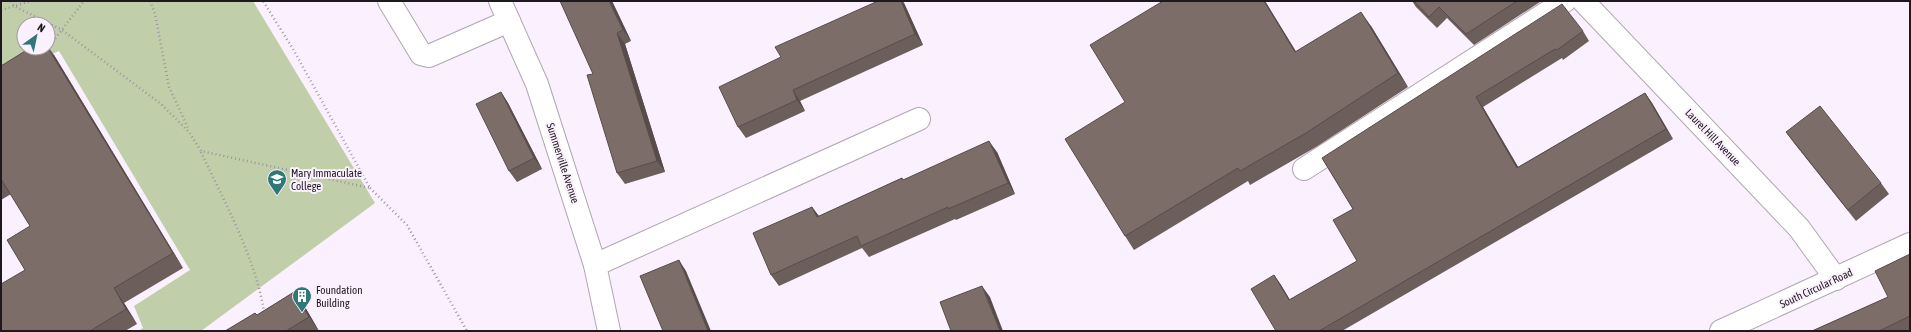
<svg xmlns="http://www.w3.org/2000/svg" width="1911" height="332" font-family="'Asap Condensed',sans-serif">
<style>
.green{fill:#c0cfa9;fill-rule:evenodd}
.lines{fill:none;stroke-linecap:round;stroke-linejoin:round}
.minor-casing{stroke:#b0a6b3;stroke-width:24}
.path{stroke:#9d959f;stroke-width:2.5;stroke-dasharray:1 3;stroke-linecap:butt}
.minor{stroke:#fff;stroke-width:22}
.wall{fill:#6c5e5a}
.shaded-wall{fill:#584c4a}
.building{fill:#7d6d69;stroke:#584c4a}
.labels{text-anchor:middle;stroke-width:4;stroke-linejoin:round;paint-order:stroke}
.street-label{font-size:11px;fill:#1d191e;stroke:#fbf0fe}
.poi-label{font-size:11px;fill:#1d191e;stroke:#fbf0fe;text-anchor:start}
</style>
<rect width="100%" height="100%" fill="#fbf0fe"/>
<!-- green -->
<path class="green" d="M 3,1 L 253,1 L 375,203 L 201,331 L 138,331 L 143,328 L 134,306 L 190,270 L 59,51 L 6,74 L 1,66 L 1,2 ZM 24,24 L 48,24 L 48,48 L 24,48 Z"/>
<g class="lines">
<defs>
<g id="minor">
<polyline points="389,1 421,54 429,56 509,21"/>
<polyline points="500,1 537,84 595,265 609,331"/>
<polyline points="1583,1 1799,228 1836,279"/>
<polyline points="1304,169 1565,1"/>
<polyline points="595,265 919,119"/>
<polyline points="1721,331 1910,244"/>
</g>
</defs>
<!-- minor casing -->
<use href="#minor" class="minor-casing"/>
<!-- path -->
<g class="path">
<polyline points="11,1 14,6 62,30 161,104 189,132 201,151 370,188 293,49 263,1"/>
<polyline points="150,1 155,14 169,87 189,130"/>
<polyline points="1,10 31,1"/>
<polyline points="48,48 84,1"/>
<path d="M 201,152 C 224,201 256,259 264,312"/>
<polyline points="370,188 407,225 467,331"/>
</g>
<!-- minor -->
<use href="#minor" class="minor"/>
</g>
<!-- wall -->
<g class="wall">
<polygon points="612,1 631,41 625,44 665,172 625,184 617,173 593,74"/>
<polygon points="1163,1 1265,1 1296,52 1371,26 1408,87 1316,147 1250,185 1248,181 1134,250 1125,236 1125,102"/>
<polygon points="1412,1 1540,1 1540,2 1474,45 1447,18 1437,28 1416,7"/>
<polygon points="904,3 923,45 800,101 805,111 746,138 738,127"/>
<polygon points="1583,31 1589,41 1563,60 1562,58 1483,107 1518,167 1645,93 1652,103 1673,139 1342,331 1276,331 1274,275 1281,285 1290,300 1357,261 1353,209 1322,158"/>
<polygon points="54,55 183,268 124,303 137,324 125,331 1,331 25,270 30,226 11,194 1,200 1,66"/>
<polygon points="501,92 508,103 542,169 517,182 509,171"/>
<polygon points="1786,132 1881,183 1889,194 1856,221 1794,143"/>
<polygon points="997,152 1015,194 956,220 955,219 869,257 862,248 779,286 771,275 812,207 819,216 902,178 903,180"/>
<polygon points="1910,254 1910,330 1909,331 1812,331 1888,297"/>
<polygon points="294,292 305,307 319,331 225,331 257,315"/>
</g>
<!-- shaded-wall -->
<g class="shaded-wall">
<polygon points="609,1 612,1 631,41 623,30"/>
<polygon points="901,1 903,1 904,3 923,45 915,34"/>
<polygon points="1264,1 1265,1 1305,66 1295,52"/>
<polygon points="1361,12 1371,26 1408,87 1398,73"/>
<polygon points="617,33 625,44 665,172 657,161"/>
<polygon points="48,47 54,55 183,268 173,253 48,48"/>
<polygon points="793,90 800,101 805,111 797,100"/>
<polygon points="501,92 508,103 542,169 534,158"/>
<polygon points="1645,93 1652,103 1673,139 1666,129"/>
<polygon points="1476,97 1483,107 1524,177 1517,168"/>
<polygon points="989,141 997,152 1015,194 1008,183"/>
<polygon points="812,207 820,218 817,217"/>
<polygon points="679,260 686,271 711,331 708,331"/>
<polygon points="1274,275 1281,285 1296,310 1289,300"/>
<polygon points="982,286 990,297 1003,331 1000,331"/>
<polygon points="114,288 124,303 137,324 126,309"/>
<polygon points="294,292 305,307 319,331 309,317"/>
</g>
<!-- building -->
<g class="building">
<polygon points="560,1 609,1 623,30 617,33 657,161 617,173 587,75 593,74"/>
<polygon points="878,1 901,1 915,34 793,90 797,100 738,127 719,87 781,57 775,47"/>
<polygon points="1163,1 1264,1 1295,52 1361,12 1398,73 1306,133 1240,171 1238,168 1125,236 1065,139 1125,102 1090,45"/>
<polygon points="1414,1 1517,1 1466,34 1439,7 1429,17"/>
<polygon points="1562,4 1583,31 1557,50 1555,49 1476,97 1517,168 1645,93 1666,129 1319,331 1276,331 1251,289 1274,275 1289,300 1357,261 1333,220 1353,209 1322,158"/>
<polygon points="30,48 48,48 173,253 114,288 126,309 90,331 1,331 1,284 25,270 7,240 30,226 1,179 1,66"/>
<polygon points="501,92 534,158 509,171 476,104"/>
<polygon points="1820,106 1881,183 1848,210 1786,132"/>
<polygon points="989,141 1008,183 948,209 948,207 861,246 857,236 771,275 753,233 812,207 817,217 902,178 903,180"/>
<polygon points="1910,254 1910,316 1879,331 1812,331 1888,297 1875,271"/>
<polygon points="679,260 708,331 663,331 640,276"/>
<polygon points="982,286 1000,331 951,331 940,302"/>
<polygon points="294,292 309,317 286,331 225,331 255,313 257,315"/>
</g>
<!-- icons -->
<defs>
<symbol id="university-pin" viewBox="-11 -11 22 30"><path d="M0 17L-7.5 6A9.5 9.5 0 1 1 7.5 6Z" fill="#2e7877" stroke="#fbf0fe"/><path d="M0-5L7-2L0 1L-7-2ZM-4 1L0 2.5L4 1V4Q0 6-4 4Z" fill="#fff"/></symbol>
<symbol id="building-pin" viewBox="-11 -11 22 30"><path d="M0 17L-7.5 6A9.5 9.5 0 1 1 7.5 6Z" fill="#2e7877" stroke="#fbf0fe"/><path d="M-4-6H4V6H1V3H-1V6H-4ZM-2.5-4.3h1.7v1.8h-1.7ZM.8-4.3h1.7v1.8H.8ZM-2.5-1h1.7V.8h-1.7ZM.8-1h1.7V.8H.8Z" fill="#fff"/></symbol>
</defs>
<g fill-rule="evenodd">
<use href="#university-pin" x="266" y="168" width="22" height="30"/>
<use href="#building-pin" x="291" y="285" width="22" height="30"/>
</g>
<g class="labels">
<!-- street labels -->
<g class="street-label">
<text transform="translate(1713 137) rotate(46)" y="4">Laurel Hill Avenue</text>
<text transform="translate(563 163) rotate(72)" y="4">Summerville Avenue</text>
<text transform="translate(1816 288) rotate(-25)" y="4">South Circular Road</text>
</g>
<!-- poi labels -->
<g class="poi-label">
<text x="291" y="177">Mary Immaculate<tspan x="291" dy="13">College</tspan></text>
<text x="316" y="294">Foundation<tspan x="316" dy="13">Building</tspan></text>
</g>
</g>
<!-- border -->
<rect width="1911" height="332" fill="none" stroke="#1d191e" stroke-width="4"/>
<!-- north arrow -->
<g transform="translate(36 36) rotate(33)"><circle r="19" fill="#fbf0fe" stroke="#a29aa4"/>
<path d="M0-3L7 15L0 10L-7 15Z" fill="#2e7877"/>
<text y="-6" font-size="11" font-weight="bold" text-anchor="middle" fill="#1d191e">N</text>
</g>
</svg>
